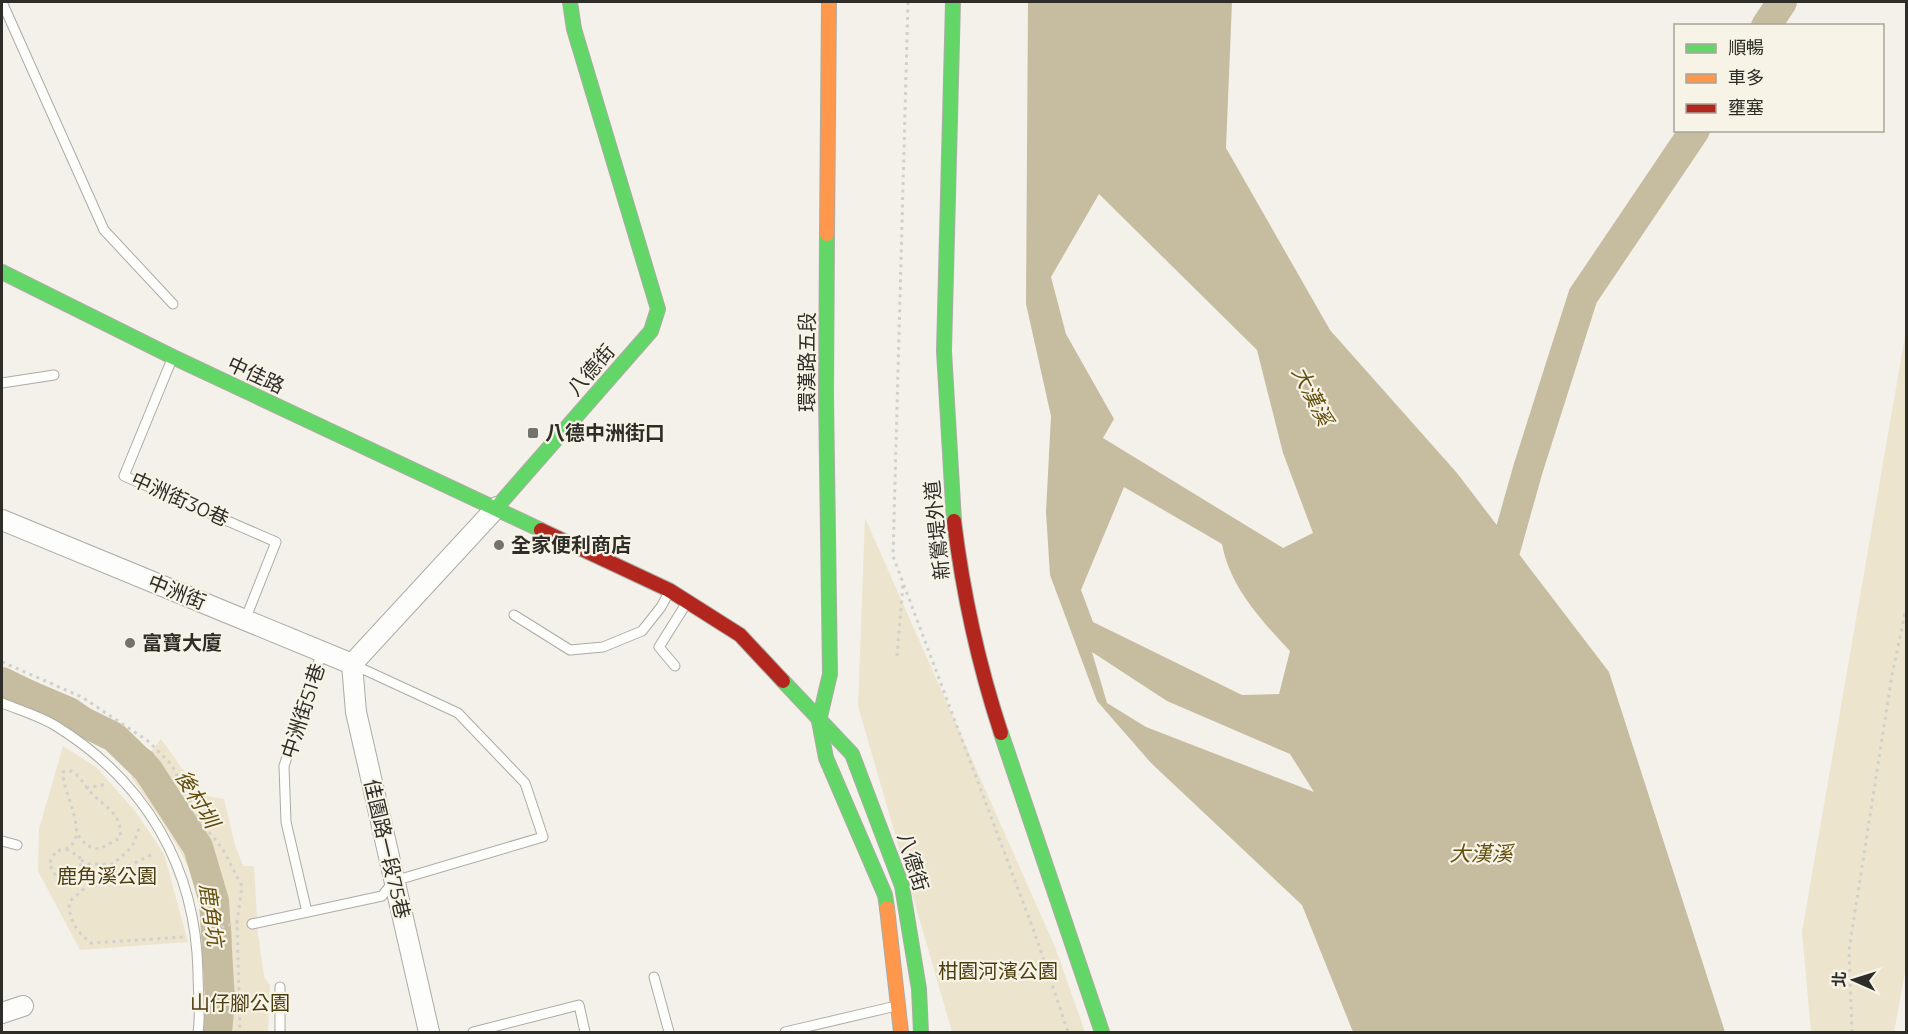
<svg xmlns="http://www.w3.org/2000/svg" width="1908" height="1034" font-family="Montserrat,'Noto Sans TC',sans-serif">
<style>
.green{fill:#ece4cd}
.water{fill:#c6bca0;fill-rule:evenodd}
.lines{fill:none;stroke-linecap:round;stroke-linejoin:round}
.stream{stroke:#c6bca0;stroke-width:5}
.river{stroke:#c6bca0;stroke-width:30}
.lane-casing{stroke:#acaba5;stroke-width:11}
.street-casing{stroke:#acaba5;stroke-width:22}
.fast-casing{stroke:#acaba5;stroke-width:16}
.slow-casing{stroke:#acaba5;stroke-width:16}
.jam-casing{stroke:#acaba5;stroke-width:16}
.path{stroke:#d0d0cd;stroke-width:3;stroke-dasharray:3 4.5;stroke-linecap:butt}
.lane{stroke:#fdfdfc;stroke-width:9}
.street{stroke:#fdfdfc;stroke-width:20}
.fast{stroke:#63d668;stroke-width:14}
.slow{stroke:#ff974d;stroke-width:14}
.jam{stroke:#b3261e;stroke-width:14}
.poi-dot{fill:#73726c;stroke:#f7f3e6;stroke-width:2}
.labels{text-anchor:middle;stroke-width:4.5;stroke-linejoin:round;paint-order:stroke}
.street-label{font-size:20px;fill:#2e2d28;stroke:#f7f3e6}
.poi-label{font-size:20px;font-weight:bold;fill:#2e2d28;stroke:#f7f3e6;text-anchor:start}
.park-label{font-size:20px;fill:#4c3d0e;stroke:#f7f3e6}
.water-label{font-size:21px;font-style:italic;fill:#635010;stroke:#f7f3e6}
</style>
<rect width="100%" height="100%" fill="#f3f1ea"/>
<!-- green -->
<g class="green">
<polygon points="1906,330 1906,967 1894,1032 1811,1032 1802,932"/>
<polygon points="865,518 1055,947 1085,1032 952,1032 858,706"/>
<path d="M 161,739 L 201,795 L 224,799 L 235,845 L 243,866 L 254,866 L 258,934 L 264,976 L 270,986 L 268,1032 L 203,1032 C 209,1002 217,967 211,936 C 201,876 166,825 131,777 Z"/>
<polygon points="63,746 96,767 135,811 164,854 188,942 80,950 38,871 39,829"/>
</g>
<!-- water -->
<path class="water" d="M 1028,2 L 1232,2 L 1226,148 L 1330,330 L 1457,473 L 1609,672 L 1725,1032 L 1353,1032 L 1302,905 L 1151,763 L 1097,701 L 1050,575 L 1046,512 L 1051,416 L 1026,304 ZM 1099,194 L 1257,350 L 1283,453 L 1313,533 L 1283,548 L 1103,438 L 1114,419 L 1066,334 L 1051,277 ZM 1124,487 L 1222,544 C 1230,587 1261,620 1290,651 L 1279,694 L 1242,695 L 1093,622 L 1081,590 ZM 1092,652 L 1167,701 L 1290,754 L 1314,792 L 1146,727 L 1107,703 Z"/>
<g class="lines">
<!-- stream -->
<polyline class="stream" points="2,670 75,701 151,754 201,836 221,882 229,933 227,1032"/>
<!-- river -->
<g class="river">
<polyline points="1766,26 1782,2"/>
<polyline points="1497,579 1528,469 1583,296 1695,130"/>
<polyline points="2,682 114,737 148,770 198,847 214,901 220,1000 217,1032"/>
</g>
<defs>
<g id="lane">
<polyline points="2,2 104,230 173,304"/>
<polyline points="172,359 124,476 276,542 245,620"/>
<polyline points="2,383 54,375"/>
<polyline points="514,615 570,650 603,647 642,631 661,607 669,592"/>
<polyline points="675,666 659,647 686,604"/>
<path d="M 2,703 C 19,710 40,716 56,726 C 146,782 196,867 198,973 C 198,992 201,1014 198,1032"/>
<polyline points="2,841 17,845"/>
<polyline points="307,912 286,822 284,766 322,652"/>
<polyline points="252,924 382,896 394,881 543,837 525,783 458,713 352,664"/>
<polyline points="654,977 669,1032"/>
<polyline points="280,1032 280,987"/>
<polyline points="473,1032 579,1005 585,1032"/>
<polyline points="785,1032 896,1006"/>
</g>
<g id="street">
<polyline points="2,520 352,664"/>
<polyline points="352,664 356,712 429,1032"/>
<polyline points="352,664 497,507"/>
<polyline points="2,1013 23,1006"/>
</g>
<g id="fast">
<polyline points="953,2 944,351 954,521"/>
<polyline points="827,234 826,395 830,674 819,721 826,758 885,895 887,908"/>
<polyline points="2,272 173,357 541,530"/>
<polyline points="497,507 651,331 658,309 574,29 570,2"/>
<polyline points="783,681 852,754 902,886 919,989 921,1032"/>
<polyline points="1001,733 1102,1032"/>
</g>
<g id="slow">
<polyline points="827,234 829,2"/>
<polyline points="887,908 901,1032"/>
</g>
<g id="jam">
<path d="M 954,521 C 963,594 978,663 1001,733"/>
<polyline points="541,530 669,590 740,635 783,681"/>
</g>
</defs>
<!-- lane casing -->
<use href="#lane" class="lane-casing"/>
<!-- street casing -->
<use href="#street" class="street-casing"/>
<!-- fast casing -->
<use href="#fast" class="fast-casing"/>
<!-- slow casing -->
<use href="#slow" class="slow-casing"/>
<!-- jam casing -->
<use href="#jam" class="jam-casing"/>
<!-- path -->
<g class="path">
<polyline points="908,2 893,556 1035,934 1068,1032"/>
<polyline points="897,656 903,584"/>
<polyline points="2,662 82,697 148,741 171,764 203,825 222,848 242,886 237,922 240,1032"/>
<polyline points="86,788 108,784"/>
<path d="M 66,849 L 79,856 C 84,867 79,877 67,881 L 57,878 L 49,864 L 56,851 C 59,850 63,850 66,849 C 92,837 61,790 63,772 L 72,771 C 80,776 82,782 88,789 C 102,807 123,811 120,838 L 99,849 L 87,846 L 76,833"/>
<path d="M 151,855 L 87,886 L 69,902 C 69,920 76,931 91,943 L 183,937"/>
<polyline points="81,860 89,864 113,864 132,847 140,826"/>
<polyline points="207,932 238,922"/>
<polyline points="1038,975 1048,973"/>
<polyline points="1852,1032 1849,950 1892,675 1906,609"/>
</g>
<!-- lane -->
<use href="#lane" class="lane"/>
<!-- street -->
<use href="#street" class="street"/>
<!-- fast -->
<use href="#fast" class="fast"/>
<!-- slow -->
<use href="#slow" class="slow"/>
<!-- jam -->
<use href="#jam" class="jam"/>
</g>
<!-- markers -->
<g class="poi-dot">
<rect x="527" y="427" width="12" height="12" rx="3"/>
<circle cx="499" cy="545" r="6"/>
<circle cx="130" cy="643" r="6"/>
</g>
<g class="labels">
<!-- street labels -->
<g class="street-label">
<text transform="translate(807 362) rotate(-90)" y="7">環漢路五段</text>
<text transform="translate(591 370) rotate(-49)" y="7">八德街</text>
<text transform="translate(256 375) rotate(25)" y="7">中佳路</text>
<text transform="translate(180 499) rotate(24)" y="7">中洲街30巷</text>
<text transform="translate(937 530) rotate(-96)" y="7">新鶯堤外道</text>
<text transform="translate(177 592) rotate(22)" y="7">中洲街</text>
<text transform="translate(303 711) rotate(-72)" y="7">中洲街51巷</text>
<text transform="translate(387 849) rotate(77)" y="7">佳園路一段75巷</text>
<text transform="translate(913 862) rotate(73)" y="7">八德街</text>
</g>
<!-- poi labels -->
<g class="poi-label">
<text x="545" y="440">八德中洲街口</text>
<text x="511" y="552">全家便利商店</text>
<text x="142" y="650">富寶大廈</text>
</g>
<!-- park labels -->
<g class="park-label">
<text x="107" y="883">鹿角溪公園</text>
<text x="998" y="978">柑園河濱公園</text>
<text x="240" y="1010">山仔腳公園</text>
</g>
<!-- water labels -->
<g class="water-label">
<text transform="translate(1312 396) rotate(63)" y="7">大漢溪</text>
<text transform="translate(197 799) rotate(59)" y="7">後村圳</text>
<text x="1481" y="861">大漢溪</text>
<text transform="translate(211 915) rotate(82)" y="7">鹿角坑</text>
</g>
</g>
<!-- border -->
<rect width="1908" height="1034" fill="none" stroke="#2e2d28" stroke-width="6"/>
<!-- legend -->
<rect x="1674" y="24" width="210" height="108" fill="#f7f3e6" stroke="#a7a49a" stroke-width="1.5"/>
<rect x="1686" y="44" width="30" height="9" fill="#63d668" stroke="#a7a49a" stroke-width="1.5"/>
<text x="1728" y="54" font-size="18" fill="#2e2d28">順暢</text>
<rect x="1686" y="74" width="30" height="9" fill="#ff974d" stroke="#a7a49a" stroke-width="1.5"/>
<text x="1728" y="84" font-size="18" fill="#2e2d28">車多</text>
<rect x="1686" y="104" width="30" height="9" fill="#b3261e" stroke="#a7a49a" stroke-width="1.5"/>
<text x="1728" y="114" font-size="18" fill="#2e2d28">壅塞</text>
<!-- north arrow -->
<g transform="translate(1854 980) rotate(273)" stroke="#f7f3e6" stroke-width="4.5" paint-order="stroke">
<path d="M0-4.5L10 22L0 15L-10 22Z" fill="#2e2d28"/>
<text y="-9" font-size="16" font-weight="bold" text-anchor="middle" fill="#2e2d28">北</text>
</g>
</svg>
